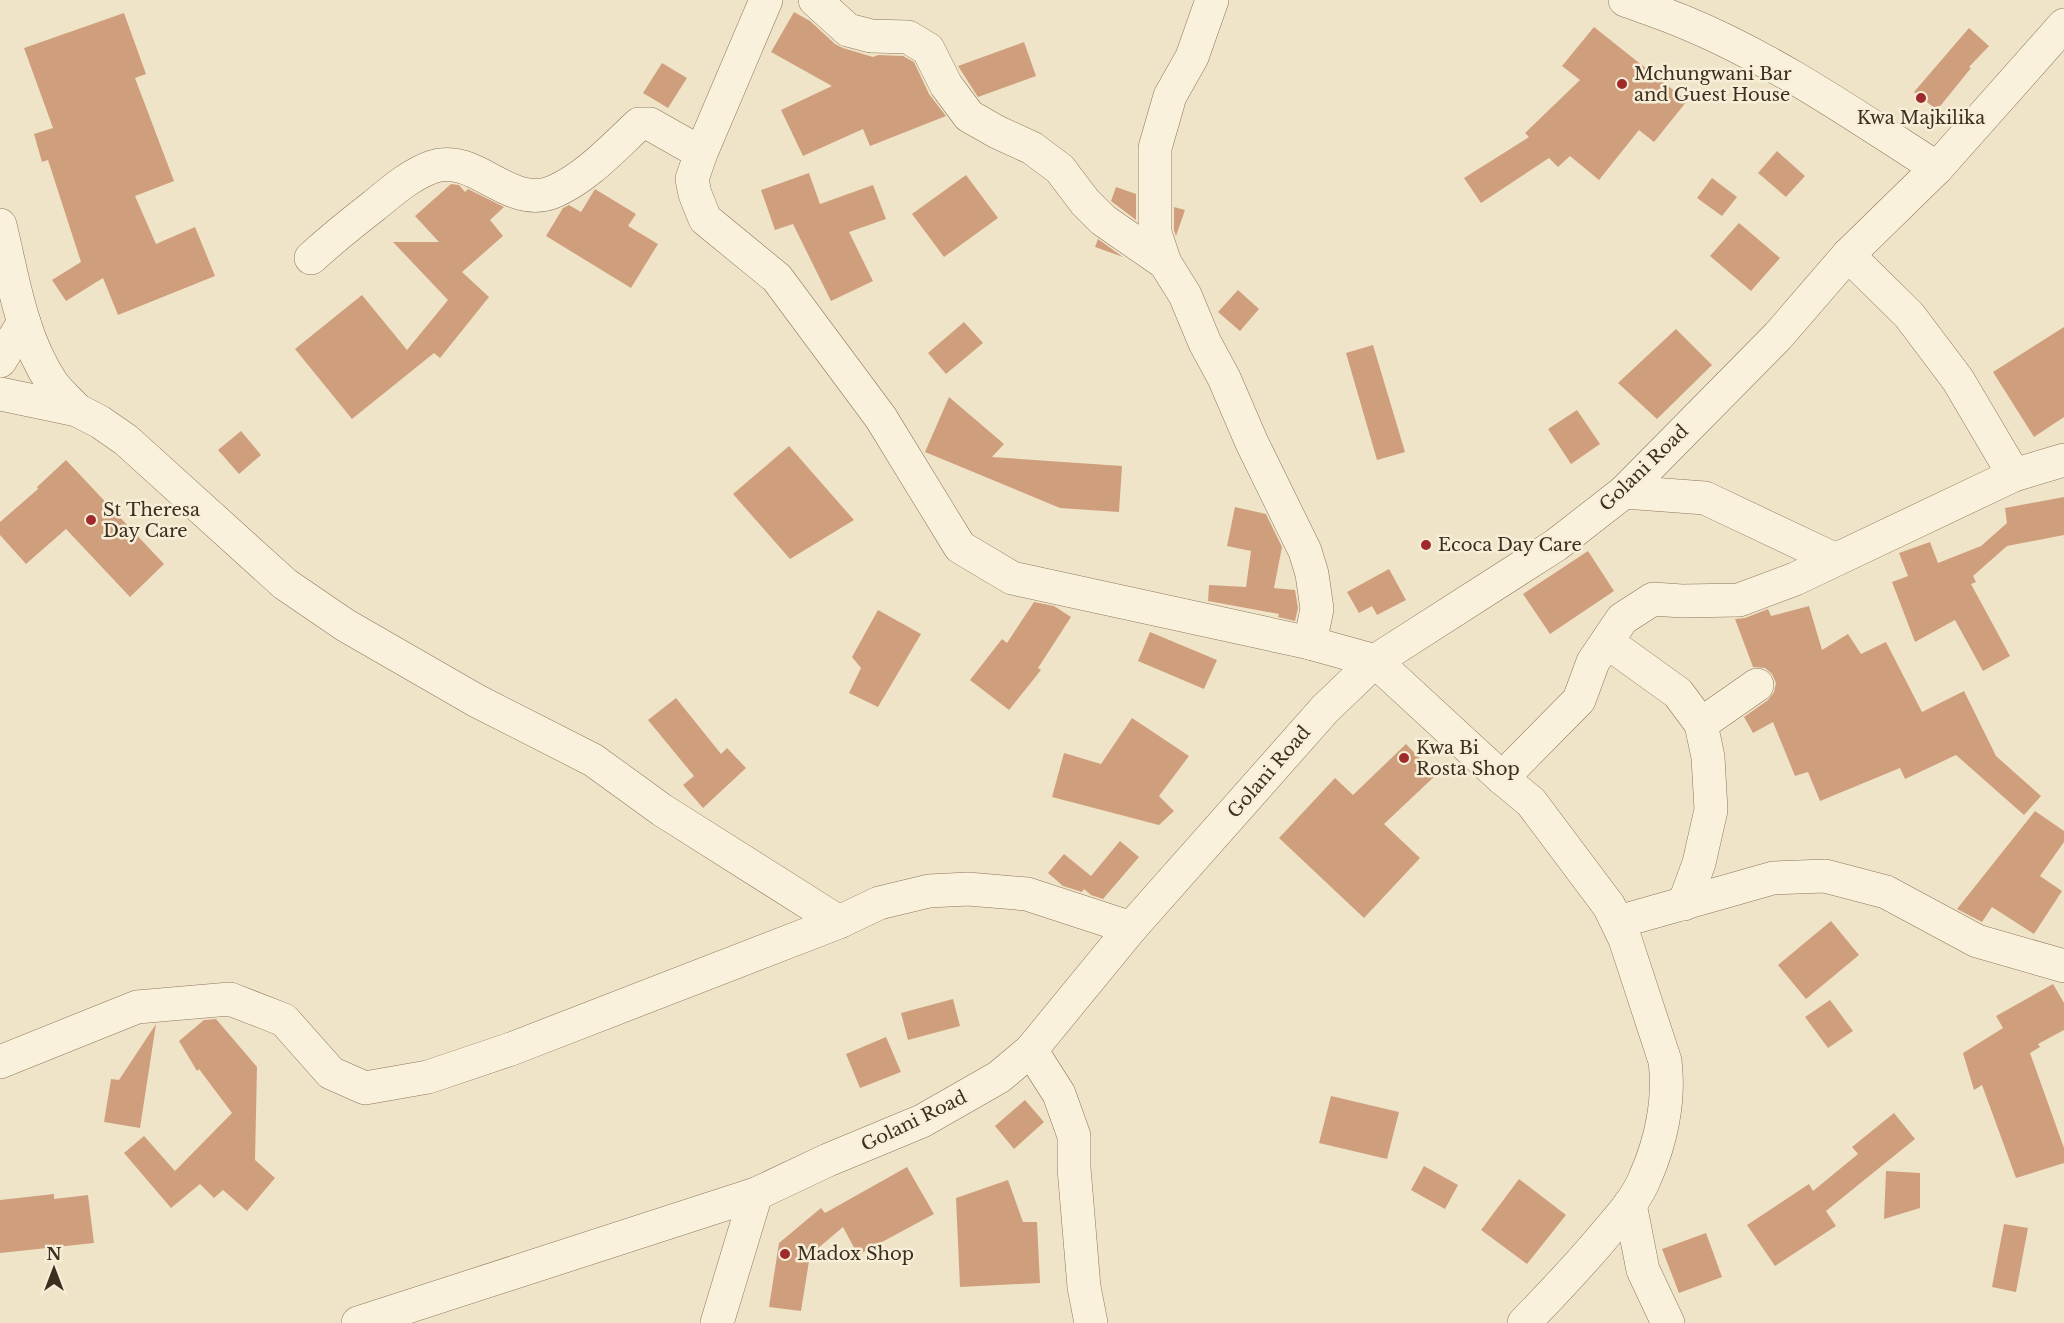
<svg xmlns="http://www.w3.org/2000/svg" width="2064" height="1323" font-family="'Libre Baskerville',serif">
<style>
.building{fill:#cf9f7d}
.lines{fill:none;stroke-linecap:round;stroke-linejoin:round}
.street-casing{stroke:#8d765c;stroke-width:34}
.street{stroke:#faf1dc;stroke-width:33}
.poi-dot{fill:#9e2a2b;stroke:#f7eed8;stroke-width:2}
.labels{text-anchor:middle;stroke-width:5;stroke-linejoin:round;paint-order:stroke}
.poi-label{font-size:18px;fill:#3d2e20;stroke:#f7eed8;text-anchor:start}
.street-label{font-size:18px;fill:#3d2e20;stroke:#f7eed8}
</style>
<rect width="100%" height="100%" fill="#f0e4c8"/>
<!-- building -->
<g class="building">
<polygon points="794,12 810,21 835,44 843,48 873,57 878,55 903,56 914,62 929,94 946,116 870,146 863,129 803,156 781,110 832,86 771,52"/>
<polygon points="124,13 146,74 135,78 174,181 135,196 156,244 195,227 215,276 118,315 103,278 66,301 52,280 81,262 48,160 42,162 34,134 53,128 24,48"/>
<polygon points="1594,27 1687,101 1654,142 1639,130 1599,180 1570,156 1558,167 1549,158 1481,203 1464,178 1529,137 1525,133 1580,80 1562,66"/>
<polygon points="1969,28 1989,46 1969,67 1971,68 1937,110 1914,92"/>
<polygon points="1024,42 1036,76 978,97 958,66"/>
<polygon points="662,63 687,78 668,108 643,93"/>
<polygon points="1777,151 1805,176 1786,197 1758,173"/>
<polygon points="809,173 820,204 873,185 886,219 849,232 873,281 831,301 793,224 775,230 761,190"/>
<polygon points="966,175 998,218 944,257 912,214"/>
<polygon points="1712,178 1737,197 1722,216 1697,198"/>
<polygon points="451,184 459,185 465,192 468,189 504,207 490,220 503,236 462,272 489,297 440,358 434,353 352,419 295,349 362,295 407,350 448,300 393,242 439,242 415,216"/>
<polygon points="1116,187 1136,194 1136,220 1111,201"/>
<polygon points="595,189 636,214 628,226 658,244 631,288 546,236 563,208 569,205 581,212"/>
<polygon points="1174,207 1185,210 1176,236 1174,230"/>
<polygon points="1739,223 1780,258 1751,291 1710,256"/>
<polygon points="1098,239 1123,257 1095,247"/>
<polygon points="1238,290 1259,309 1240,331 1218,312"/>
<polygon points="964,322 983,343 946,374 928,353"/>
<polygon points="2064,327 2064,417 2034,437 1993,372"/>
<polygon points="1676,329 1712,365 1657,419 1618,383"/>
<polygon points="1373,345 1405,452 1377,460 1346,353"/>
<polygon points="949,397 1004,444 992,457 1122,466 1119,512 1060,508 925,452"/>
<polygon points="1577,410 1600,444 1571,464 1548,429"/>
<polygon points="241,431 261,455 239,474 218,450"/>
<polygon points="789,446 854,520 790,559 733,494"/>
<polygon points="66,460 164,564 130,597 66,529 26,564 0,535 0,522 38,489 37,487"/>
<polygon points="2064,497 2064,535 2007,546 1973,576 1976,582 1971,584 2010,656 1983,671 1955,620 1915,642 1892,582 1908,576 1899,553 1930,542 1938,563 1981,546 2007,523 2005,508"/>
<polygon points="1235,507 1266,514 1282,547 1274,588 1295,590 1298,608 1295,621 1278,617 1279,614 1208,601 1209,585 1246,587 1251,551 1227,546"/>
<polygon points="1588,551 1614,591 1550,634 1523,594"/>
<polygon points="1389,569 1406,600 1377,615 1372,606 1359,613 1347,592"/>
<polygon points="1034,602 1054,606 1071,617 1038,668 1041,670 1009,710 970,680 1002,639 1007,643"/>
<polygon points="1809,606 1822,650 1848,634 1861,654 1886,642 1922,712 1964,691 1996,756 2041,796 2024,815 1956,755 1905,779 1900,768 1820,801 1808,772 1795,776 1773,722 1753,733 1744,717 1768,700 1774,692 1776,683 1772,674 1765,668 1753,667 1735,619 1745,618 1768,609 1771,616"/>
<polygon points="878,610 921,634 878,707 849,693 861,668 852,657"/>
<polygon points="1150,632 1217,660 1204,689 1138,661"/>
<polygon points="676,698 721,754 727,748 746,768 703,808 683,785 694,776 648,720"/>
<polygon points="1132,718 1189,756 1159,796 1174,811 1159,825 1052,797 1064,753 1101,764"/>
<polygon points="1406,744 1436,775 1384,824 1420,858 1364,918 1279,838 1335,778 1353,795"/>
<polygon points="2035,811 2064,831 2064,842 2040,876 2062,891 2034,934 1992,907 1982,922 1957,909"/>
<polygon points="1120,841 1139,857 1103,899 1091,895 1084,889 1082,892 1063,886 1048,873 1064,854 1091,876"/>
<polygon points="1831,921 1859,955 1806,999 1778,965"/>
<polygon points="2053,984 2064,1003 2064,1030 2038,1044 2040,1047 2030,1053 2064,1148 2064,1163 2016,1178 1982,1085 1974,1090 1963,1053 2003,1028 1996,1016"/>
<polygon points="953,999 960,1026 908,1040 901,1013"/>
<polygon points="1830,1000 1853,1031 1828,1048 1805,1017"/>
<polygon points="216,1019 257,1067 255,1160 275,1178 247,1211 223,1190 214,1198 200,1184 171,1208 124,1153 144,1136 175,1171 232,1113 199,1069 197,1071 179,1041 204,1020"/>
<polygon points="156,1024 140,1128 104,1122 111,1079 119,1080"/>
<polygon points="886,1037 901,1072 860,1088 846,1054"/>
<polygon points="1331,1096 1399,1112 1387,1159 1319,1143"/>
<polygon points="1025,1100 1044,1122 1014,1149 995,1126"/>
<polygon points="1894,1113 1915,1139 1826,1211 1836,1226 1775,1266 1747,1225 1809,1184 1813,1191 1858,1154 1852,1147"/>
<polygon points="1424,1166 1458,1185 1445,1209 1411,1190"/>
<polygon points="907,1167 934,1214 858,1255 843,1227 810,1255 801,1311 769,1307 779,1243 821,1208 825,1213"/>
<polygon points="1886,1171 1920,1173 1920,1208 1884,1219"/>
<polygon points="1519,1179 1566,1215 1527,1264 1481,1230"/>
<polygon points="1008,1180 1023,1222 1037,1222 1040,1283 960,1287 956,1198"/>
<polygon points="54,1194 54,1199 88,1195 94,1243 0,1253 0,1200"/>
<polygon points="2004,1224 2028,1228 2016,1292 1992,1287"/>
<polygon points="1706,1233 1722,1277 1679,1293 1662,1249"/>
</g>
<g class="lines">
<defs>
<g id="street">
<path d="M 766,0 L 701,153 L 692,179 L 695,194 L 705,219 L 777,278 L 881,418 L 960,547 L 1012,578 L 1310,643 L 1375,661 L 1502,778 L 1531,802 L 1609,906 L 1625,939 L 1665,1061 C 1670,1100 1661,1142 1645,1178 C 1637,1198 1622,1215 1608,1231 C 1582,1263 1553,1293 1524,1323"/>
<polyline points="815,0 848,30 871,36 908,37 928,49 946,85 969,116 997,132 1032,148 1060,169 1085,202 1103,220 1165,263"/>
<polyline points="1212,0 1192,57 1170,96 1155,148 1155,233 1165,263 1185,295 1205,343 1224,378 1252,443 1305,551 1312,574 1317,609 1310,643"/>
<path d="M 1625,0 C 1644,7 1665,14 1684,22 C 1774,59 1856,116 1937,168"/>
<path d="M 0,225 C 13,278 21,337 52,383 C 59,393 69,401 77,410"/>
<polyline points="1848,255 1909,315 1958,380 2014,475"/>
<path d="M 311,258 C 332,239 353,222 375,205 C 392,191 410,175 432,167 C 476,152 508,210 553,192 C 586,178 613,148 639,124 L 650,124 L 701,153"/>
<polyline points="0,361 24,322"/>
<polyline points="0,394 77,410 100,422 126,440 285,584 345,625 477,701 593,760 662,810 839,922"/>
<polyline points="1624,492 1705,498 1834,559"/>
<polyline points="1607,642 1678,693 1701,724 1708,757 1711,810 1699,863 1684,904"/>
<polyline points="1701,724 1757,685"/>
<polyline points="1502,778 1579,700 1593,662 1622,619 1653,599 1682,601 1739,600 1795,579 2014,475 2064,460"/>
<polyline points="1618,922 1773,878 1825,876 1886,892 1977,941 2064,966"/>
<polyline points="1031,1050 1059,1094 1074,1136 1074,1168 1084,1287 1091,1323"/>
<polyline points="0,1062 137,1007 230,999 284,1020 331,1073 365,1088 428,1077 511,1049 839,922 879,903 929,891 968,889 1027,894 1131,928"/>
<polyline points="1630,1204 1643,1270 1668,1323"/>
<polyline points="358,1323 756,1194 828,1160 922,1121 999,1077 1031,1050 1131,928 1325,709 1375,661 1556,545 1624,492 1778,336 1848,255 1937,168 2064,25"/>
<polyline points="717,1323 756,1194"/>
</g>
</defs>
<!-- street casing -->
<use href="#street" class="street-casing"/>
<!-- street -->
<use href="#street" class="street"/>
</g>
<!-- markers -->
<g class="poi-dot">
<circle cx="1622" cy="84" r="6"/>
<circle cx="1921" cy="98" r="6"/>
<circle cx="91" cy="520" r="6"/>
<circle cx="1426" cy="545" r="6"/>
<circle cx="1404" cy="758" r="6"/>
<circle cx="785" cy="1254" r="6"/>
</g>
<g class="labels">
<!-- poi labels -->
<g class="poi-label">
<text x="1634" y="80">Mchungwani Bar<tspan x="1634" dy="21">and Guest House</tspan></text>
<text x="1921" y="124" text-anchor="middle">Kwa Majkilika</text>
<text x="103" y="516">St Theresa<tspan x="103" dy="21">Day Care</tspan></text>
<text x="1438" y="551">Ecoca Day Care</text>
<text x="1416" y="754">Kwa Bi<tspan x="1416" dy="21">Rosta Shop</tspan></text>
<text x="797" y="1260">Madox Shop</text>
</g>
<!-- street labels -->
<g class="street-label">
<text transform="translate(1644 468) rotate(-44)" y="6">Golani Road</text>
<text transform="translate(1269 772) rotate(-49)" y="6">Golani Road</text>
<text transform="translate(914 1121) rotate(-26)" y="6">Golani Road</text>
</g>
</g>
<!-- north arrow -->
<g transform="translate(54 1269)" stroke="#f7eed8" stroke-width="4.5" paint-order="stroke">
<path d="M0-4.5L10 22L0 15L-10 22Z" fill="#3d2e20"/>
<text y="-9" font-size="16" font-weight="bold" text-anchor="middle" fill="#3d2e20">N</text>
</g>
</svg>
